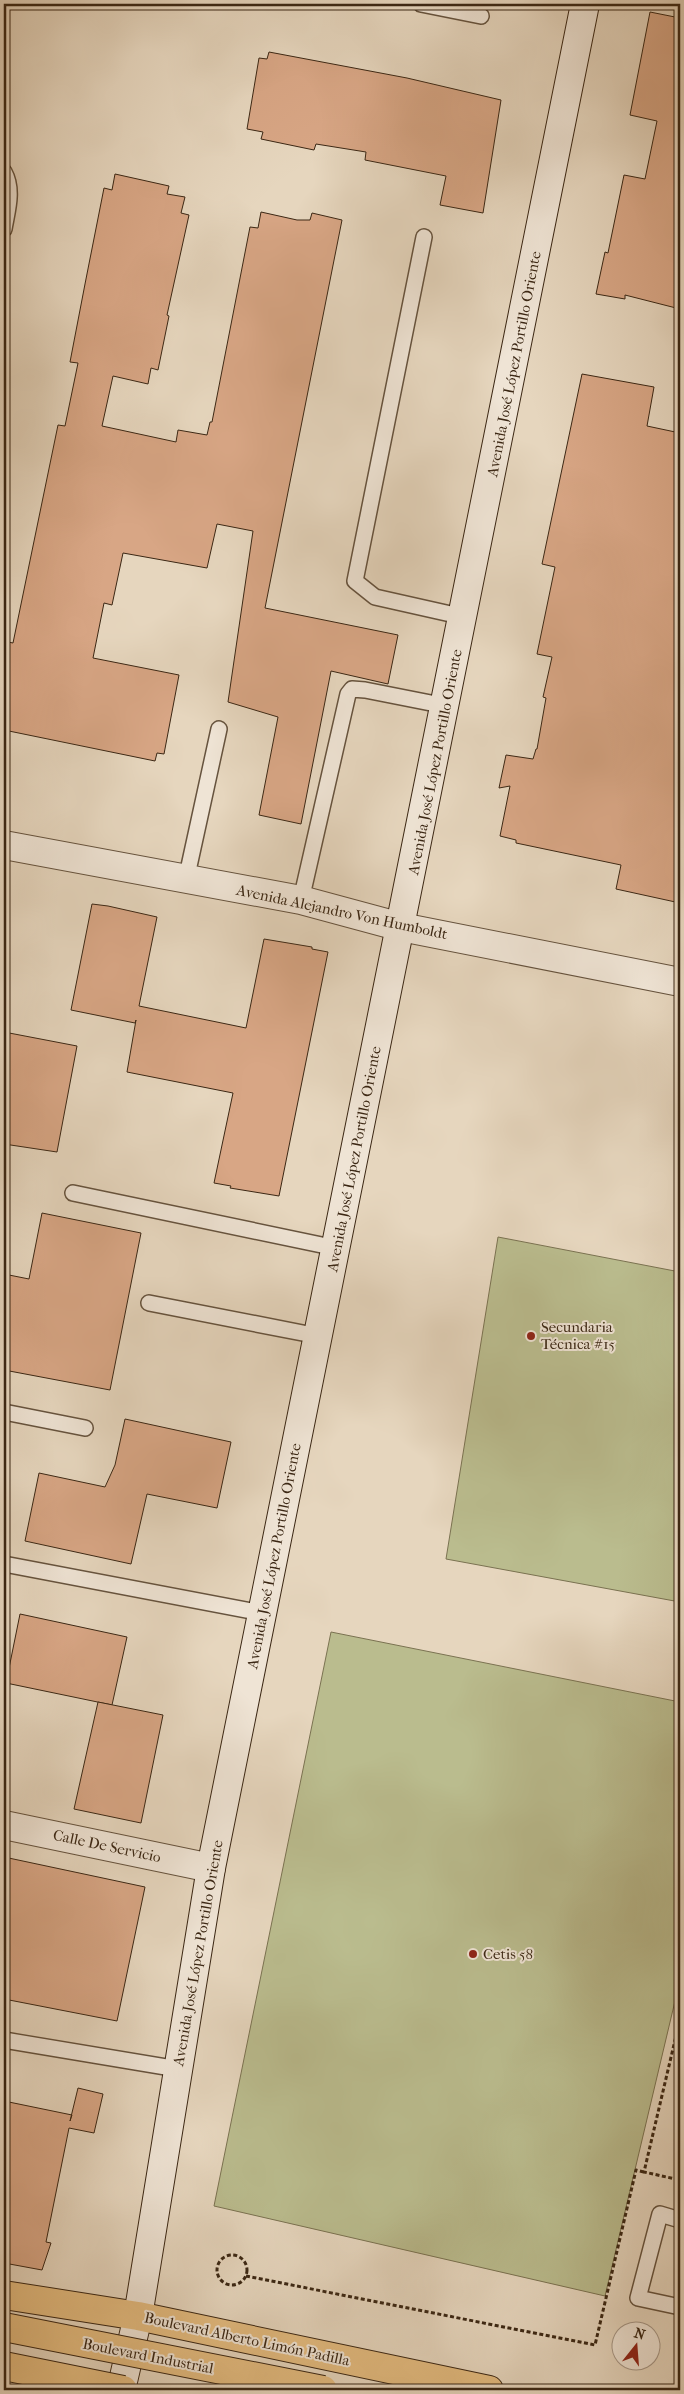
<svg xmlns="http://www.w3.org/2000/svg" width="684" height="2394" font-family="'IM FELL French Canon',serif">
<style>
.green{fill:#babc8e;stroke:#7a7251}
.building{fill:#d8a685;stroke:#3b2714}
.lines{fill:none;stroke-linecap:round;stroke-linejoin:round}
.service-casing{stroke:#66533e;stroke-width:18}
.minor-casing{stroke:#66533e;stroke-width:30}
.tertiary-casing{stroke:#66533e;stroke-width:30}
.secondary-casing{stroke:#3b2714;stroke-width:30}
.primary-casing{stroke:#3b2714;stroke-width:30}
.path{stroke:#3b2714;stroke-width:3;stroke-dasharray:4 2.5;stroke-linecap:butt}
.service{stroke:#efe4d5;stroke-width:15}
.minor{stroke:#efe4d5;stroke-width:28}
.tertiary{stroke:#efe4d5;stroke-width:28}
.secondary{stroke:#efe4d5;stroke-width:28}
.primary{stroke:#e3bb7f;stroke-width:28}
.trunk-bridge-casing{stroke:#3b2714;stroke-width:30;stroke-linecap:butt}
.trunk-bridge{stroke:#e3bb7f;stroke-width:28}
.poi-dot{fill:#8f2418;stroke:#efe4d5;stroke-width:2}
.labels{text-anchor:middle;stroke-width:4;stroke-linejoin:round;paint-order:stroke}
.street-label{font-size:15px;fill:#3b2714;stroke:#efe4d5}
.poi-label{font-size:15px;fill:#3b2714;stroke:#efe4d5;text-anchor:start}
</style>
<rect width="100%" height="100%" fill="#e6d6be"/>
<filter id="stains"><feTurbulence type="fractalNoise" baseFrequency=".004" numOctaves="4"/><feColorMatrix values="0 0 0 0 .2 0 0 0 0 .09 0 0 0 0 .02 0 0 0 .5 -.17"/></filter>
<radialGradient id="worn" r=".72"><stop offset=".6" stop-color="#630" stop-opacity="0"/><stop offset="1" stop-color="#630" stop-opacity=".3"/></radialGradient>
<!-- green -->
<g class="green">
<polygon points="498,1237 680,1272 680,1602 446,1559"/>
<polygon points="331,1632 680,1702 680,1980 605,2296 214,2206"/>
</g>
<!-- building -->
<g class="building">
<polygon points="650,12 680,18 680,309 625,295 625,299 596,294 605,252 608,253 624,175 645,179 657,121 630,115"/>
<polygon points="269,52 407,78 501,100 483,213 440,205 446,176 365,160 366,152 316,144 314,150 261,139 263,132 247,129 259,58 267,59"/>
<polygon points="115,174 169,186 167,194 185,197 181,213 189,215 167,315 169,316 158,370 151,368 148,384 113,376 102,426 176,442 178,430 207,435 210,422 212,422 250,227 258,228 261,212 297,220 310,220 312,213 342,220 265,608 398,635 388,684 331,671 301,824 259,815 278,717 228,702 253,531 217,524 207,568 123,553 112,605 104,603 93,658 179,675 164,754 157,753 155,761 4,730 4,649 7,650 8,642 13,643 58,425 65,426 78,363 70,362 85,284 104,188 112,190"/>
<polygon points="582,374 654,387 647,426 680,433 680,903 616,889 621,865 516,843 516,840 500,836 510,786 499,788 506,755 533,759 536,749 537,749 546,698 543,697 552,657 537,654 555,567 542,564"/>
<polygon points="92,904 108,906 157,917 139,1006 246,1028 264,939 312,947 312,949 328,952 279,1196 230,1188 231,1186 214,1183 233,1093 127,1072 136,1020 135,1023 71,1010"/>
<polygon points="4,1032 77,1046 57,1152 4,1144"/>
<polygon points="42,1213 141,1233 110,1390 4,1370 4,1274 29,1279"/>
<polygon points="125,1419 231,1442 217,1508 147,1494 131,1564 25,1541 39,1473 105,1487 115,1465"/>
<polygon points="20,1614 127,1637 112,1705 6,1683"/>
<polygon points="98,1702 163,1715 141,1823 74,1809"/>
<polygon points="4,1857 145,1887 117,2021 4,1999"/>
<polygon points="78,2088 103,2094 94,2133 69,2128 46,2242 51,2243 42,2270 4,2263 4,2101 72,2115 70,2121"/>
</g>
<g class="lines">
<defs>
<g id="service">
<polyline points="421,4 481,16"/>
<path d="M 4,172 C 14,190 7,211 4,229"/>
<polyline points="424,237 355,581 375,597 464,617"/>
<polyline points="186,880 219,729"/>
<polyline points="301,900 348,694 352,689 365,690 446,706"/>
<polyline points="73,1193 336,1248"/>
<polyline points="149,1303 318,1336"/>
<polyline points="4,1412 85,1428"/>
<polyline points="4,1564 262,1613"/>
<polyline points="4,2040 178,2069"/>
<polyline points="680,2220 660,2214 638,2298 680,2307"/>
</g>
<polyline id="minor" points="4,1825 211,1868"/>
<polyline id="tertiary" points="4,845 301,900 401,927 680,982"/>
<polyline id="secondary" points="121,2390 138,2316 211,1868 585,4"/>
<polyline id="primary" points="4,2295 138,2316 489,2390"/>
</defs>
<!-- service casing -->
<use href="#service" class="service-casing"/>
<!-- minor casing -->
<use href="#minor" class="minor-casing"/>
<!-- tertiary casing -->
<use href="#tertiary" class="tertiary-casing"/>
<!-- secondary casing -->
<use href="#secondary" class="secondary-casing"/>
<!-- primary casing -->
<use href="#primary" class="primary-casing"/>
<!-- path -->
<g class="path">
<polyline points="680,2019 644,2172 680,2180"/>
<circle cx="232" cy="2270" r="15"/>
<polyline points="246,2276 595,2345 636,2170 644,2172"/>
</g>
<!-- service -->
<use href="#service" class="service"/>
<!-- minor -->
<use href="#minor" class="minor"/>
<!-- tertiary -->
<use href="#tertiary" class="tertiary"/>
<!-- secondary -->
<use href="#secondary" class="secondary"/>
<!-- primary -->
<use href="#primary" class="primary"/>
<defs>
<g id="trunk-bridge">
<polyline points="4,2327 323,2390"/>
<polyline points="4,2366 123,2390"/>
</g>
</defs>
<!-- trunk-bridge casing -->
<use href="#trunk-bridge" class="trunk-bridge-casing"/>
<!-- trunk-bridge -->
<use href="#trunk-bridge" class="trunk-bridge"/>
</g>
<!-- markers -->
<g class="poi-dot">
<circle cx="531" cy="1336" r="5"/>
<circle cx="473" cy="1954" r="5"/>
</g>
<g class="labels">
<!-- street labels -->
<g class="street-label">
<text transform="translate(514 364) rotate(-79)" y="5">Avenida José López Portillo Oriente</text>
<text transform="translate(435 762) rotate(-79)" y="5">Avenida José López Portillo Oriente</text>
<text transform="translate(342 912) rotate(12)" y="5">Avenida Alejandro Von Humboldt</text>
<text transform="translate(354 1159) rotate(-79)" y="5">Avenida José López Portillo Oriente</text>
<text transform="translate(274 1556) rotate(-79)" y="5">Avenida José López Portillo Oriente</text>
<text transform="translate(107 1846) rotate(12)" y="5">Calle De Servicio</text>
<text transform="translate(198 1953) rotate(-80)" y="5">Avenida José López Portillo Oriente</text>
<text transform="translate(247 2339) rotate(12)" y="5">Boulevard Alberto Limón Padilla</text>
<text transform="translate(148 2356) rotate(11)" y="5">Boulevard Industrial</text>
</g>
<!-- poi labels -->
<g class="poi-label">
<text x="541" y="1332">Secundaria<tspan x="541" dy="17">Técnica #15</tspan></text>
<text x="483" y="1959">Cetis 58</text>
</g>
</g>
<!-- margin -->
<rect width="684" height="2394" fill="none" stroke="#e6d6be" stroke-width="20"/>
<rect x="5" y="5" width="674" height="2384" fill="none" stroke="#3b2714" stroke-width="2.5"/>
<rect x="10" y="10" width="664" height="2374" fill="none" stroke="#3b2714"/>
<!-- north arrow -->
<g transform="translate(636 2346) rotate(17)"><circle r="24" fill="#efe4d5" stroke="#a79888"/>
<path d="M0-4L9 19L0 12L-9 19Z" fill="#8f2418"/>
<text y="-8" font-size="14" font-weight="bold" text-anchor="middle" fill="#3b2714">N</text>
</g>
<rect width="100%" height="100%" filter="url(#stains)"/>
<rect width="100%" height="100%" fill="url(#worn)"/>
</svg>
